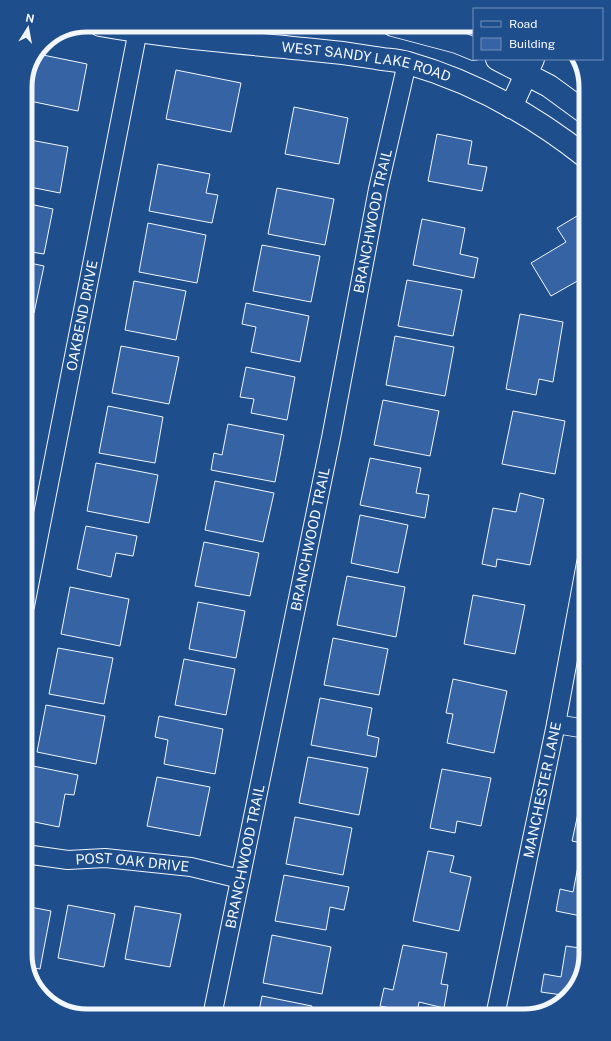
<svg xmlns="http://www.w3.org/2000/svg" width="611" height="1041" font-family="'Public Sans',sans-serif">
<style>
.building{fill:#3563a3;stroke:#f2f6ff}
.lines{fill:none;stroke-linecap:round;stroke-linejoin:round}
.minor-casing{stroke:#f2f6ff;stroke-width:20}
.tertiary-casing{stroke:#f2f6ff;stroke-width:24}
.secondary-casing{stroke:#f2f6ff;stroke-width:24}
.minor{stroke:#1f4e8c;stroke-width:18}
.tertiary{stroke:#1f4e8c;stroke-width:22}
.secondary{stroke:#1f4e8c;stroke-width:22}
.labels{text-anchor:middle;stroke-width:3;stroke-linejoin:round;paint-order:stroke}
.street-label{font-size:14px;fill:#f2f6ff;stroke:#1f4e8c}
.rim{fill:none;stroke:#f2f6ff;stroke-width:5}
</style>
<rect width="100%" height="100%" fill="#1f4e8c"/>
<!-- building -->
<g class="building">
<polygon points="38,54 87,64 78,111 25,100 26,81"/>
<polygon points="176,70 241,83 231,132 166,119"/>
<polygon points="294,107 348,118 339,164 285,154"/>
<polygon points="437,134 472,141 468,164 487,167 482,191 428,181"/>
<polygon points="25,139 68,147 60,193 25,186"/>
<polygon points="158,164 210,174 206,193 218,195 212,223 149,211"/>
<polygon points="277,188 334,199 325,245 268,234"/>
<polygon points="25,203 53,209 44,254 25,251"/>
<polygon points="577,216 586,231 586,287 581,279 551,296 531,263 566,242 557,228"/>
<polygon points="422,219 465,228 460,254 478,258 474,278 413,265"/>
<polygon points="148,223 206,235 197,283 139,272"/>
<polygon points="262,245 320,256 311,302 253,291"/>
<polygon points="25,262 44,266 34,313 25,311"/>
<polygon points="407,280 462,290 453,336 398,326"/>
<polygon points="134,281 186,291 176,340 125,330"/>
<polygon points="246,303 309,316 300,362 251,352 256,327 242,324"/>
<polygon points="520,314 563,322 553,382 539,379 536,395 506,389"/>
<polygon points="25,327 32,329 25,365"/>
<polygon points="395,336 454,347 445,396 386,385"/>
<polygon points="121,346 179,357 169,404 112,393"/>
<polygon points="246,367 295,377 287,420 251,413 254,399 240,397"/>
<polygon points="383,400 439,411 430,456 374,445"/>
<polygon points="108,406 163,417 155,463 99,453"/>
<polygon points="513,411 565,421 555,474 502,464"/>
<polygon points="228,424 284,435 275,482 211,470 214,453 222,455"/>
<polygon points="370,458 421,468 416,493 429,495 425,518 360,505"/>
<polygon points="96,463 158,475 149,523 87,511"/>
<polygon points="215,481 274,493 263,542 205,530"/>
<polygon points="520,493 544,499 530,565 497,559 496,567 482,564 493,508 516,512"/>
<polygon points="360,515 408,525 398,573 351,563"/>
<polygon points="86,526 137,536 133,556 116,553 111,577 77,569"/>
<polygon points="204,542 259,553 250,596 195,586"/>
<polygon points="347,576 405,587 396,637 337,625"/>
<polygon points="70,587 129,599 120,646 61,634"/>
<polygon points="473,595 525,605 515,654 464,644"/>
<polygon points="198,602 245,611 236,658 189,649"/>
<polygon points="333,638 388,649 379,695 324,685"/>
<polygon points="58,648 113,658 104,704 49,694"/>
<polygon points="184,659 235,669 226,715 175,705"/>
<polygon points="453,679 507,691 494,753 447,743 453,714 446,713"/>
<polygon points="320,698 372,708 367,735 379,738 376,757 311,745"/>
<polygon points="46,705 105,716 96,764 37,752"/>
<polygon points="159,716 223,729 215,774 164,764 168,740 155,737"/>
<polygon points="308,757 368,768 359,815 299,803"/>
<polygon points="28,765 78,775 74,795 65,794 59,827 25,820 25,779"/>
<polygon points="442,769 491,778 481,826 457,821 455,833 430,828"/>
<polygon points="157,777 210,787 200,836 147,826"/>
<polygon points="586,777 586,844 572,841"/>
<polygon points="295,817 352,828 343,875 286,864"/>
<polygon points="428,851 454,856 450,872 471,877 459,931 413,921"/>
<polygon points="579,861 586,863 586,917 556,911 560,889 573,892"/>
<polygon points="284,875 349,887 344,910 330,907 326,930 275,921"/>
<polygon points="68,905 115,914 104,967 58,958"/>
<polygon points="25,906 51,911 40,969 28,967 25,954"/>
<polygon points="135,906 181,914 170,967 125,959"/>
<polygon points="272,935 331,947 322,994 263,983"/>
<polygon points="403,945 447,953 441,984 448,985 444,1008 419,1002 417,1013 380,1006 384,988 393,990"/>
<polygon points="566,946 586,949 586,955 576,988 561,1001 562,995 541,992 544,974 561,977"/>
<polygon points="262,996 312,1006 310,1016 258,1016"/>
</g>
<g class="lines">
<defs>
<g id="minor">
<path id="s1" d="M 25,606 L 139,25"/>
<polyline points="556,724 586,729"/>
<path id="s2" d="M 25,854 L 68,860 L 105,858 L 191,867 L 240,879"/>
<path id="s3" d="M 212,1016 L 331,438 L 378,189 L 407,63"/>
<path id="s4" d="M 495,1016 L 556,724 L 586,563"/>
</g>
<polyline id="tertiary" points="511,107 533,59"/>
<g id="secondary">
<path id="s5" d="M 100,25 C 167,37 236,42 304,49 C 328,51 352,54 376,58 C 386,60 398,60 408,63 C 474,82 533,115 586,157"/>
<polyline points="393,25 457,42 474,49"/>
<polyline points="497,59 549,86 586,113"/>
</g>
</defs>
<!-- minor casing -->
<use href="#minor" class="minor-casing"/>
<!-- tertiary casing -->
<use href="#tertiary" class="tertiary-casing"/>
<!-- secondary casing -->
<use href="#secondary" class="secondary-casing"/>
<!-- minor -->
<use href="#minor" class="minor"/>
<!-- tertiary -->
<use href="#tertiary" class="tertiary"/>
<!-- secondary -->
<use href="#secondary" class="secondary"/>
</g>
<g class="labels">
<!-- street labels -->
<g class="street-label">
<text dy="5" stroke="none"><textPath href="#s5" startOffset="269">WEST SANDY LAKE ROAD</textPath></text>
<text dy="5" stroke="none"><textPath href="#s3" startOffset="811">BRANCHWOOD TRAIL</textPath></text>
<text dy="5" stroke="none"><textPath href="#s1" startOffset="296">OAKBEND DRIVE</textPath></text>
<text dy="5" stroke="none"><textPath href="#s3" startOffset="487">BRANCHWOOD TRAIL</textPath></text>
<text dy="5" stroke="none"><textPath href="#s4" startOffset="231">MANCHESTER LANE</textPath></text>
<text dy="5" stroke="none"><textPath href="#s3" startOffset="163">BRANCHWOOD TRAIL</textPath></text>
<text dy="5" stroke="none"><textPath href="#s2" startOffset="108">POST OAK DRIVE</textPath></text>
</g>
</g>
<!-- crop -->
<path d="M0 0H611V1041H0ZM87 32H524A55 55 0 0 1 579 87V954A55 55 0 0 1 524 1009H87A55 55 0 0 1 32 954V87A55 55 0 0 1 87 32Z" fill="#1f4e8c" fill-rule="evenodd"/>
<path class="rim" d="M87 32H524A55 55 0 0 1 579 87V954A55 55 0 0 1 524 1009H87A55 55 0 0 1 32 954V87A55 55 0 0 1 87 32Z"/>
<!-- legend -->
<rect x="473" y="8" width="130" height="52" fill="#1f4e8c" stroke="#7391ba"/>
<rect x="481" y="21" width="20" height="6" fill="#1f4e8c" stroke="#7391ba"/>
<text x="509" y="28" font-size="12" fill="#f2f6ff">Road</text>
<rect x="481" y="38" width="20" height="12" fill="#3563a3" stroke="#7391ba"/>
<text x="509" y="48" font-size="12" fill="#f2f6ff">Building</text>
<!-- north arrow -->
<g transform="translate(28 28) rotate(11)" stroke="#1f4e8c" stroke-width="3" paint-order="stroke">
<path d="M0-3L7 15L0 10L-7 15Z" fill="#f2f6ff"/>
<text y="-6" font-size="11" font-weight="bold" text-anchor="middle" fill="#f2f6ff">N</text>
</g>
</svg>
